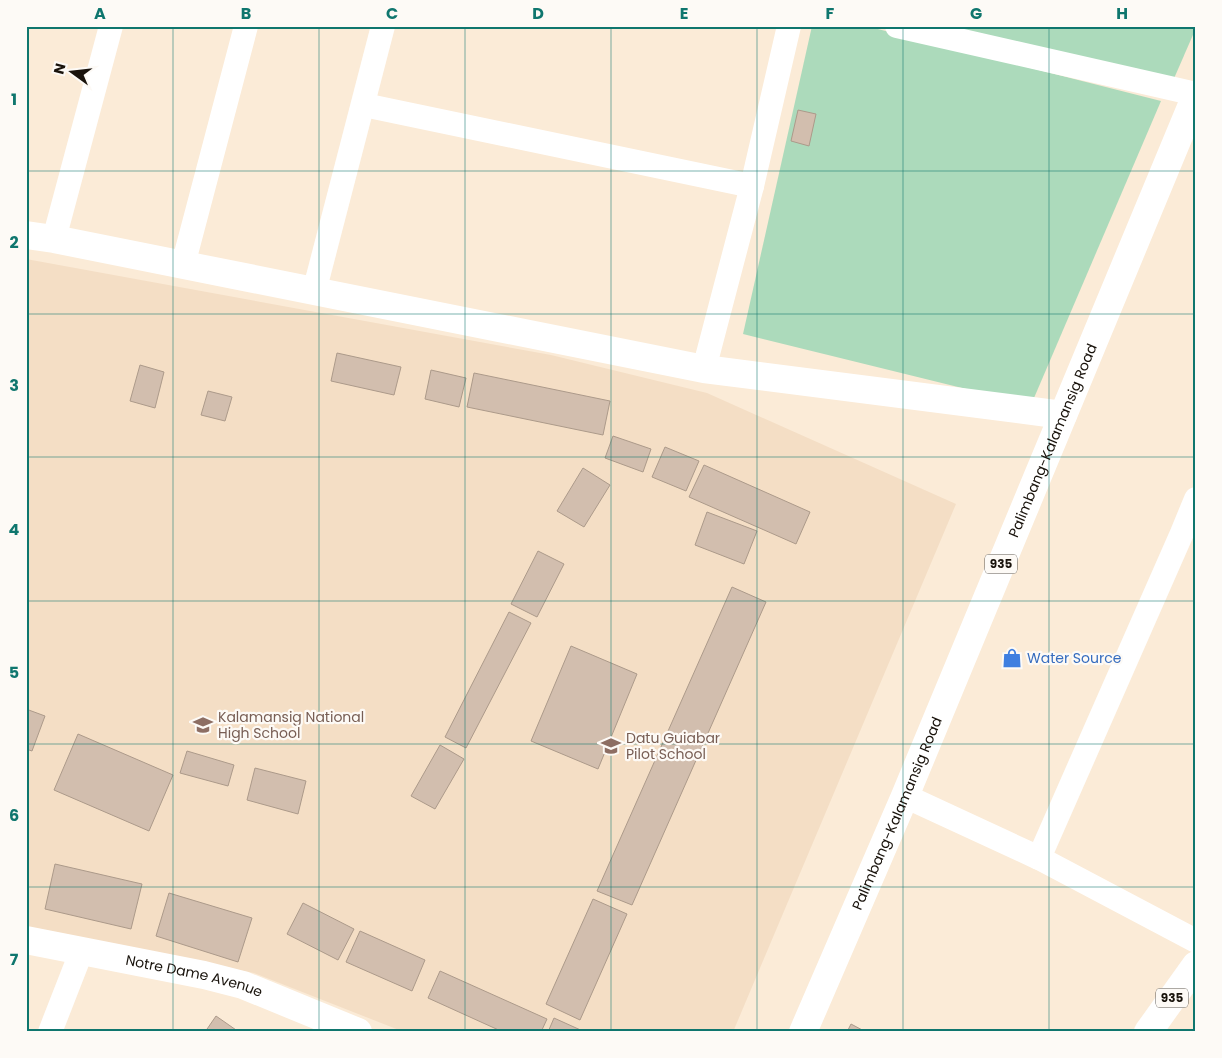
<svg xmlns="http://www.w3.org/2000/svg" width="1222" height="1058" font-family="Poppins,sans-serif">
<style>
.built{fill:#f4dec5}
.green{fill:#acdabb}
.building{fill:#d2beae;stroke:#ac9a8a}
.lines{fill:none;stroke-linecap:round;stroke-linejoin:round}
.minor{stroke:#fff;stroke-width:24}
.tertiary{stroke:#fff;stroke-width:28}
.primary{stroke:#fff;stroke-width:28}
.grid{fill:none;stroke:#0f766e;stroke-width:1;stroke-opacity:0.55}
.labels{text-anchor:middle;stroke-width:4.5;stroke-linejoin:round;paint-order:stroke}
.shield{fill:#fdfaf6;stroke:#5d5852;stroke-width:1}
.shield-label{font-size:12px;font-weight:bold;fill:#19130c}
.street-label{font-size:14px;fill:#19130c;stroke:#fdfaf6}
.shop-label{font-size:14px;fill:#366cbe;stroke:#fdfaf6;text-anchor:start}
.education-label{font-size:14px;fill:#785e54;stroke:#fdfaf6;text-anchor:start}
.neatline{fill:none;stroke:#0f766e;stroke-width:2}
.grid-label{font-size:16px;text-anchor:middle;font-weight:bold;fill:#0f766e}
</style>
<rect width="100%" height="100%" fill="#fbebd7"/>
<!-- built -->
<polygon class="built" points="26,259 551,355 707,393 956,504 733,1032 404,1032 254,973 26,930"/>
<!-- green -->
<g class="green">
<polygon points="812,26 866,26 1161,101 1031,405 743,334"/>
<polygon points="922,26 1196,26 1196,28 1172,83"/>
</g>
<!-- building -->
<g class="building">
<polygon points="798,110 816,114 809,146 791,141"/>
<polygon points="337,353 401,367 394,395 331,381"/>
<polygon points="140,365 164,372 155,408 130,401"/>
<polygon points="431,370 466,378 459,407 425,399"/>
<polygon points="474,373 610,401 603,435 467,407"/>
<polygon points="208,391 232,397 225,421 201,415"/>
<polygon points="613,436 651,449 643,472 605,458"/>
<polygon points="665,447 699,461 686,491 652,477"/>
<polygon points="704,465 810,512 796,544 689,497"/>
<polygon points="583,468 610,485 584,527 557,511"/>
<polygon points="707,512 757,531 744,564 695,545"/>
<polygon points="538,551 564,564 537,617 511,604"/>
<polygon points="732,587 766,602 632,905 597,891"/>
<polygon points="509,612 531,623 466,748 445,737"/>
<polygon points="571,646 637,674 598,769 531,741"/>
<polygon points="26,709 45,716 32,751 26,749"/>
<polygon points="78,734 173,775 149,831 54,790"/>
<polygon points="440,745 464,759 435,809 411,796"/>
<polygon points="187,751 234,765 228,786 180,773"/>
<polygon points="255,768 306,781 298,814 247,800"/>
<polygon points="55,864 142,884 131,929 45,909"/>
<polygon points="169,893 252,918 238,962 156,936"/>
<polygon points="593,899 627,914 580,1020 546,1004"/>
<polygon points="303,903 354,929 338,960 287,934"/>
<polygon points="360,931 425,960 412,991 346,962"/>
<polygon points="440,971 547,1019 541,1032 503,1032 428,998"/>
<polygon points="216,1016 239,1032 205,1032"/>
<polygon points="554,1018 585,1032 548,1032"/>
<polygon points="851,1024 866,1032 847,1032"/>
</g>
<g class="lines">
<!-- minor -->
<g class="minor">
<polyline points="897,26 1196,94"/>
<polyline points="364,105 752,186"/>
<polyline points="54,239 111,26"/>
<polyline points="183,265 246,26"/>
<polyline points="314,292 383,26"/>
<polyline points="704,369 752,186 789,26"/>
<polyline points="905,796 1039,858 1196,941"/>
<polyline points="1039,858 1182,533 1196,499"/>
<polyline points="50,1032 82,950"/>
</g>
<!-- tertiary -->
<g class="tertiary">
<polyline points="26,235 54,239 704,369 1063,415"/>
<path id="s1" d="M 26,940 L 204,975 L 243,985 L 358,1032"/>
</g>
<!-- primary -->
<g class="primary">
<path id="s2" d="M 803,1032 L 905,796 L 1196,95"/>
<polyline points="1148,1032 1196,965"/>
</g>
</g>
<!-- grid -->
<path class="grid" d="M 173,26 L 173,1032M 319,26 L 319,1032M 465,26 L 465,1032M 611,26 L 611,1032M 757,26 L 757,1032M 903,26 L 903,1032M 1049,26 L 1049,1032M 26,171 L 1196,171M 26,314 L 1196,314M 26,457 L 1196,457M 26,601 L 1196,601M 26,744 L 1196,744M 26,887 L 1196,887"/>
<!-- icons -->
<defs>
<symbol id="shop-bare" viewBox="-9 -9 18 18"><path d="M-5-2.5h2.3a2.7 3.5 0 0 1 5.4 0H5L5.5 6h-11ZM-1.5-2.5h3a1.5 2.3 0 0 0-3 0Z" fill="#3f7fe0" stroke="#fdfaf6" stroke-width="2.5" paint-order="stroke"/></symbol>
<symbol id="school-bare" viewBox="-9 -9 18 18"><path d="M0-5L7-2L0 1L-7-2ZM-4 1L0 2.5L4 1V4Q0 6-4 4Z" fill="#8d6e63" stroke="#fdfaf6" stroke-width="2.5" paint-order="stroke"/></symbol>
</defs>
<g fill-rule="evenodd">
<use href="#shop-bare" x="998" y="644" width="28" height="28"/>
<use href="#school-bare" x="189" y="711" width="28" height="28"/>
<use href="#school-bare" x="597" y="732" width="28" height="28"/>
</g>
<g class="labels">
<!-- shield labels -->
<g class="shield">
<rect x="985" y="554.5" width="32" height="19" rx="4"/>
<rect x="1156" y="988.5" width="32" height="19" rx="4"/>
</g>
<g class="shield-label">
<text x="1001" y="568">935</text>
<text x="1172" y="1002">935</text>
</g>
<!-- street labels -->
<g class="street-label">
<text dy="5" stroke="none"><textPath href="#s2" startOffset="642">Palimbang-Kalamansig Road</textPath></text>
<text dy="5" stroke="none"><textPath href="#s2" startOffset="238">Palimbang-Kalamansig Road</textPath></text>
<text dy="5" stroke="none"><textPath href="#s1" startOffset="172">Notre Dame Avenue</textPath></text>
</g>
<!-- shop labels -->
<g class="shop-label">
<text x="1027" y="663">Water Source</text>
</g>
<!-- education labels -->
<g class="education-label">
<text x="218" y="722">Kalamansig National<tspan x="218" dy="16">High School</tspan></text>
<text x="626" y="743">Datu Guiabar<tspan x="626" dy="16">Pilot School</tspan></text>
</g>
</g>
<!-- border -->
<rect width="1222" height="1058" fill="none" stroke="#fdfaf6" stroke-width="55"/>
<!-- north arrow -->
<g transform="translate(72 72) rotate(285)" stroke="#fdfaf6" stroke-width="4" paint-order="stroke">
<path d="M0-4L9 19L0 12L-9 19Z" fill="#19130c"/>
<text y="-8" font-size="14" font-weight="bold" text-anchor="middle" fill="#19130c">N</text>
</g>
<rect x="28" y="28" width="1166" height="1002" class="neatline"/>
<g class="grid-label">
<text x="100" y="19">A</text>
<text x="246" y="19">B</text>
<text x="392" y="19">C</text>
<text x="538" y="19">D</text>
<text x="684" y="19">E</text>
<text x="830" y="19">F</text>
<text x="976" y="19">G</text>
<text x="1122" y="19">H</text>
<text x="14" y="105">1</text>
<text x="14" y="248">2</text>
<text x="14" y="391">3</text>
<text x="14" y="535">4</text>
<text x="14" y="678">5</text>
<text x="14" y="821">6</text>
<text x="14" y="965">7</text>
</g>
</svg>
